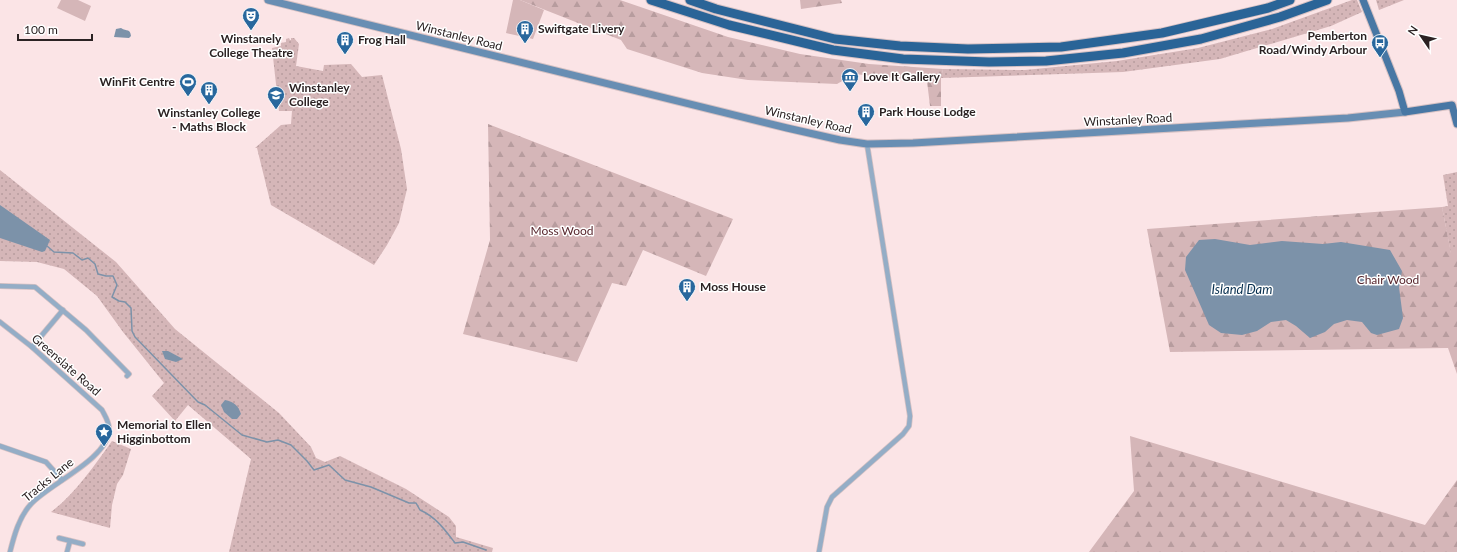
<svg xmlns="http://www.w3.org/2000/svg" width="1457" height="552" font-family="Lato,sans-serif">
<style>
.green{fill:url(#green-dots)}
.forest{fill:url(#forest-firs)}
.pitch{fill:#d5b6b8}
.water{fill:#7c92a9}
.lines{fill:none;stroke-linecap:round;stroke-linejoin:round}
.stream{stroke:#7c92a9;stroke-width:1.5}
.street-casing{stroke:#d6c1c3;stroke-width:6}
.secondary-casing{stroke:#d6c1c3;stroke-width:9}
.primary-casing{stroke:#d6c1c3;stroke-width:9}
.highway-casing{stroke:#d6c1c3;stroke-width:11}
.street{stroke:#94adc6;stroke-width:4.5}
.secondary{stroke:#688eb3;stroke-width:7}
.primary{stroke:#4877a4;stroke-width:7}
.highway{stroke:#2a6497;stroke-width:9}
.labels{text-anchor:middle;stroke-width:3;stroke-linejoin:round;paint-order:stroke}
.poi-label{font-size:12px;font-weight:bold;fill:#2b2223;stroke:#fff;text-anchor:start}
.street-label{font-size:12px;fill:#2b2223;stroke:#fff}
.park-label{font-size:12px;fill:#58272e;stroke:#fff}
.water-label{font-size:13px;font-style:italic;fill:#062e4e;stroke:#fff}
</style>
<defs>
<pattern id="green-dots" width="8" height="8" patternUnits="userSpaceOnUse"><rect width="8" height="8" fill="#d5b6b8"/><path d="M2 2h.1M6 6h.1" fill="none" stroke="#b79c9e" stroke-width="1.8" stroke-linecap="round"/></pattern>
<pattern id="forest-firs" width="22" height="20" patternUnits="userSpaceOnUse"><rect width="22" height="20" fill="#d5b6b8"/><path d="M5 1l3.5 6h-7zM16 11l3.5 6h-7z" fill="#b79c9e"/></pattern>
</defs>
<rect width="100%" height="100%" fill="#fbe4e6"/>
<!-- green -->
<g class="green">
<polygon points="1352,0 1357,0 1362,12 1331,26 1220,59 1123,72 941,78 943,69 1025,70 1117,61 1198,48 1272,29"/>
<polygon points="1376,0 1404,0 1379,10"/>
<polygon points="289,38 290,40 291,40 291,38 294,38 299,44 296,66 323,71 324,65 351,64 362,77 382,75 401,149 407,189 399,223 387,245 374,265 271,205 257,148 255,148 281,125 291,124 292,111 279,111 272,48 281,46 281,43 286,42 286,39"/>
<polygon points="0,170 116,262 175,329 279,413 311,447 316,458 325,462 340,456 406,489 449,517 456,526 456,537 493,548 492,552 229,552 251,459 188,405 175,421 152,396 164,383 123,332 97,296 64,269 37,262 0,261"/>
<polygon points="1457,172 1457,253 1451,254 1442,207 1448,206 1443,175"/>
<path d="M 112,441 L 131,449 L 123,475 L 117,484 L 112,505 L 110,528 L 51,512 C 76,493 93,467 112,441 Z"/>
</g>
<!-- forest -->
<g class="forest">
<polygon points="520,0 620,0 728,37 800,54 869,64 943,69 941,78 941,106 930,106 927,81 854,74 837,84 748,80 702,73 627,49 621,40"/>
<polygon points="800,0 841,0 842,3 801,9"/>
<polygon points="488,124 733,219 706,276 643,250 626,286 612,283 577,362 463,334 490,240"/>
<polygon points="1442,207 1451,253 1457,253 1457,374 1448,348 1170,352 1147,229"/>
<polygon points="1130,436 1425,525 1457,480 1457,552 1089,552 1134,491"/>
</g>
<!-- pitch -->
<g class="pitch">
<polygon points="61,0 78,0 91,6 85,21 57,8"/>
<polygon points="513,0 520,0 544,10 533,39 506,33"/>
</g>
<!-- water -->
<g class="water">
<path d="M 121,28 C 127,32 130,28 131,36 L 129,38 L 114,37 L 116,29 Z"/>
<polygon points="0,205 50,240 45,251 42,252 0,238"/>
<polygon points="1215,239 1250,245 1282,241 1323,244 1341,242 1390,250 1402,271 1399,287 1403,318 1399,329 1377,335 1371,333 1362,322 1347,320 1334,324 1325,332 1310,338 1296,326 1286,320 1271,322 1257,331 1242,335 1221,333 1209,325 1185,270 1186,257 1199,240"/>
<polygon points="162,351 168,351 183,359 176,362 165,359"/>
<path d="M 225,400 C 234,402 238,405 241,414 L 237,419 L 232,419 L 224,412 L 221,405 Z"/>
</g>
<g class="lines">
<!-- stream -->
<path class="stream" d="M 47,246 L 54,252 L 73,253 L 82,260 L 88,258 L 95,264 L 98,274 L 106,276 L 113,276 L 117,285 L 112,297 L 119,301 L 125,302 L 131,308 L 132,331 L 135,337 L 198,402 L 205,405 L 242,435 L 267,442 L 278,440 L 291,445 L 307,461 L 314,470 L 329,465 L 345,480 L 371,487 L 409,503 L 416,503 L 420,510 C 436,517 445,530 455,543 L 463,542 L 486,550"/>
<defs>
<g id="street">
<polyline points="0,286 35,287 86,330 129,374 127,376"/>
<path d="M 0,322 L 32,347 L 102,410 C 105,416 110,423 109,430 C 108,459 49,484 31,504 C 19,517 14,536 10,552"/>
<polyline points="32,347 63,310"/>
<polyline points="0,446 46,462 62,480"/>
<polyline points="59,538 83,544"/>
<polyline points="67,552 70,541"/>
<polyline points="819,552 827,507 832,497 903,434 909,426 910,416 867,144"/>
</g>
<polyline id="secondary" points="268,0 787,128 840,140 867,144 913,143 1348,118 1405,112"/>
<polyline id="primary" points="1363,0 1399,91 1405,112 1452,105 1457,124"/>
<g id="highway">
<polyline points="651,0 729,25 833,50 903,59 989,62 1046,61 1123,53 1201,39 1280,17 1327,0"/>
<polyline points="690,0 716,9 835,39 900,46 968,49 1061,47 1162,33 1268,8 1290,0"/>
</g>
</defs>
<!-- street casing -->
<use href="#street" class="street-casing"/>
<!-- secondary casing -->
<use href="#secondary" class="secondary-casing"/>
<!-- primary casing -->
<use href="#primary" class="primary-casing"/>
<!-- highway casing -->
<use href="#highway" class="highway-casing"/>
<!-- street -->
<use href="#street" class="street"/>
<!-- secondary -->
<use href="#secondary" class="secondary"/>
<!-- primary -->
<use href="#primary" class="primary"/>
<!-- highway -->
<use href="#highway" class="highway"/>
</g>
<!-- icons -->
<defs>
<symbol id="theatre-pin" viewBox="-11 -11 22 30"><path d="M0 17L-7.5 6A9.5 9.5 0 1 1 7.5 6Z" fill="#28679d" stroke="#fff"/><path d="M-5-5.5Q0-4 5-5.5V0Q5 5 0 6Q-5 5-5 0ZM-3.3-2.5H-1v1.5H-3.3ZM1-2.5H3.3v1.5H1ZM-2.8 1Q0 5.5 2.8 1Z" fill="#fff"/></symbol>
<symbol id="building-pin" viewBox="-11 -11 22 30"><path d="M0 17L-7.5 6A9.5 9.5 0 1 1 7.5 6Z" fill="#28679d" stroke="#fff"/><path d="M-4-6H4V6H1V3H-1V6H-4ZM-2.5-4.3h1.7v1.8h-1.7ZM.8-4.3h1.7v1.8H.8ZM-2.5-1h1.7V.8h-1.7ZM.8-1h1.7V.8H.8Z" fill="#fff"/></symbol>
<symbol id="bus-pin" viewBox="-11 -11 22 30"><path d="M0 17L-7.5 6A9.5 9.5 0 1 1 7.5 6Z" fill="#28679d" stroke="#fff"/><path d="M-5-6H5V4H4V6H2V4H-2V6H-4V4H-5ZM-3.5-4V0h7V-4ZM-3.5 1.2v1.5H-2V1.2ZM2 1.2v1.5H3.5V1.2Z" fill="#fff"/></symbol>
<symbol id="museum-pin" viewBox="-11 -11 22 30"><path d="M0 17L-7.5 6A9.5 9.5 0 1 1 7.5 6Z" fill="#28679d" stroke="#fff"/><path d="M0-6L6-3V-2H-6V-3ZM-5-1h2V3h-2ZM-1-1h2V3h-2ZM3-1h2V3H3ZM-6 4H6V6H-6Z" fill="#fff"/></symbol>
<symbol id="stadium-pin" viewBox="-11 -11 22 30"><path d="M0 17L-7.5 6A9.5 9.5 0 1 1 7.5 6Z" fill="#28679d" stroke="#fff"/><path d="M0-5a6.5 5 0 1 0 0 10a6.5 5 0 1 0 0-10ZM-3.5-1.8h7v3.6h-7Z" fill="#fff"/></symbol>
<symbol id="university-pin" viewBox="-11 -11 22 30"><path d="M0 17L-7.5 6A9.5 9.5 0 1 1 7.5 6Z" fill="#28679d" stroke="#fff"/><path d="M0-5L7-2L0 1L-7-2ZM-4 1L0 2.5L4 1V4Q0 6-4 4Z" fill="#fff"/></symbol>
<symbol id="sight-pin" viewBox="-11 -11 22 30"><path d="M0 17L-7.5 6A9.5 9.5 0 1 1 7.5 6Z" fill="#28679d" stroke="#fff"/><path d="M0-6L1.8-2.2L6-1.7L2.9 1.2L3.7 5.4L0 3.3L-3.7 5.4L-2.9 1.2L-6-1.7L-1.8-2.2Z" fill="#fff"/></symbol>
</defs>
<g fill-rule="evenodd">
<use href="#theatre-pin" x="241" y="6" width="20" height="27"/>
<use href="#building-pin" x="515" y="19" width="20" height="27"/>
<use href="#building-pin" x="335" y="30" width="20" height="27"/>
<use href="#bus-pin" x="1370" y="33" width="20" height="27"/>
<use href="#museum-pin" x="840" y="67" width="20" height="27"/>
<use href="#stadium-pin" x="178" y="72" width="20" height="27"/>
<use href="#building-pin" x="199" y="80" width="20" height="27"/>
<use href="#university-pin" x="266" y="85" width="20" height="27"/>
<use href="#building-pin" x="856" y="102" width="20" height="27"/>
<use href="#building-pin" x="677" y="277" width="20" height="27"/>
<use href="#sight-pin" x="94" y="422" width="20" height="27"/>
</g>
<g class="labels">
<!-- poi labels -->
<g class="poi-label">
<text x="538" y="33">Swiftgate Livery</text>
<text x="1367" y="40" text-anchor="end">Pemberton<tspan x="1367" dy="14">Road/Windy Arbour</tspan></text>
<text x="251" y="43" text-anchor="middle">Winstanely<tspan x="251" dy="14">College Theatre</tspan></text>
<text x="358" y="44">Frog Hall</text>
<text x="863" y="81">Love It Gallery</text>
<text x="175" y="86" text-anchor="end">WinFit Centre</text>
<text x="289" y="92">Winstanley<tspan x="289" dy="14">College</tspan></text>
<text x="879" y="116">Park House Lodge</text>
<text x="209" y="117" text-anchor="middle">Winstanley College<tspan x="209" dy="14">- Maths Block</tspan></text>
<text x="700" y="291">Moss House</text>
<text x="117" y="429">Memorial to Ellen<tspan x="117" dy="14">Higginbottom</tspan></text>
</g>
<!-- street labels -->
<g class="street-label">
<text transform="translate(459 36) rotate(14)" y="4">Winstanley Road</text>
<text transform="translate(808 120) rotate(13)" y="4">Winstanley Road</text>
<text transform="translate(1128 120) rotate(-3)" y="4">Winstanley Road</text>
<text transform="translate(66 365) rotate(41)" y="4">Greenslate Road</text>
<text transform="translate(48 480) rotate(-39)" y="4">Tracks Lane</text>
</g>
<!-- park labels -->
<g class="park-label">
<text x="562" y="235">Moss Wood</text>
<text x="1388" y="284">Chair Wood</text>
</g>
<!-- water labels -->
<g class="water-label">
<text x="1242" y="294">Island Dam</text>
</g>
</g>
<!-- north arrow -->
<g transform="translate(1421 36) rotate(304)" stroke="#ffffff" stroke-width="3" paint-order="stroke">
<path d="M0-3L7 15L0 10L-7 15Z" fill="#2b2223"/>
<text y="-6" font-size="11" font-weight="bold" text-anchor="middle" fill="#2b2223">N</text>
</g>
<!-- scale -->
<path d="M18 34v6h74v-6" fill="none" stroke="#2b2223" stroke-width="2"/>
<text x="24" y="34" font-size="12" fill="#2b2223" stroke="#ffffff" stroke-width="3" paint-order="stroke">100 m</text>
</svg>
